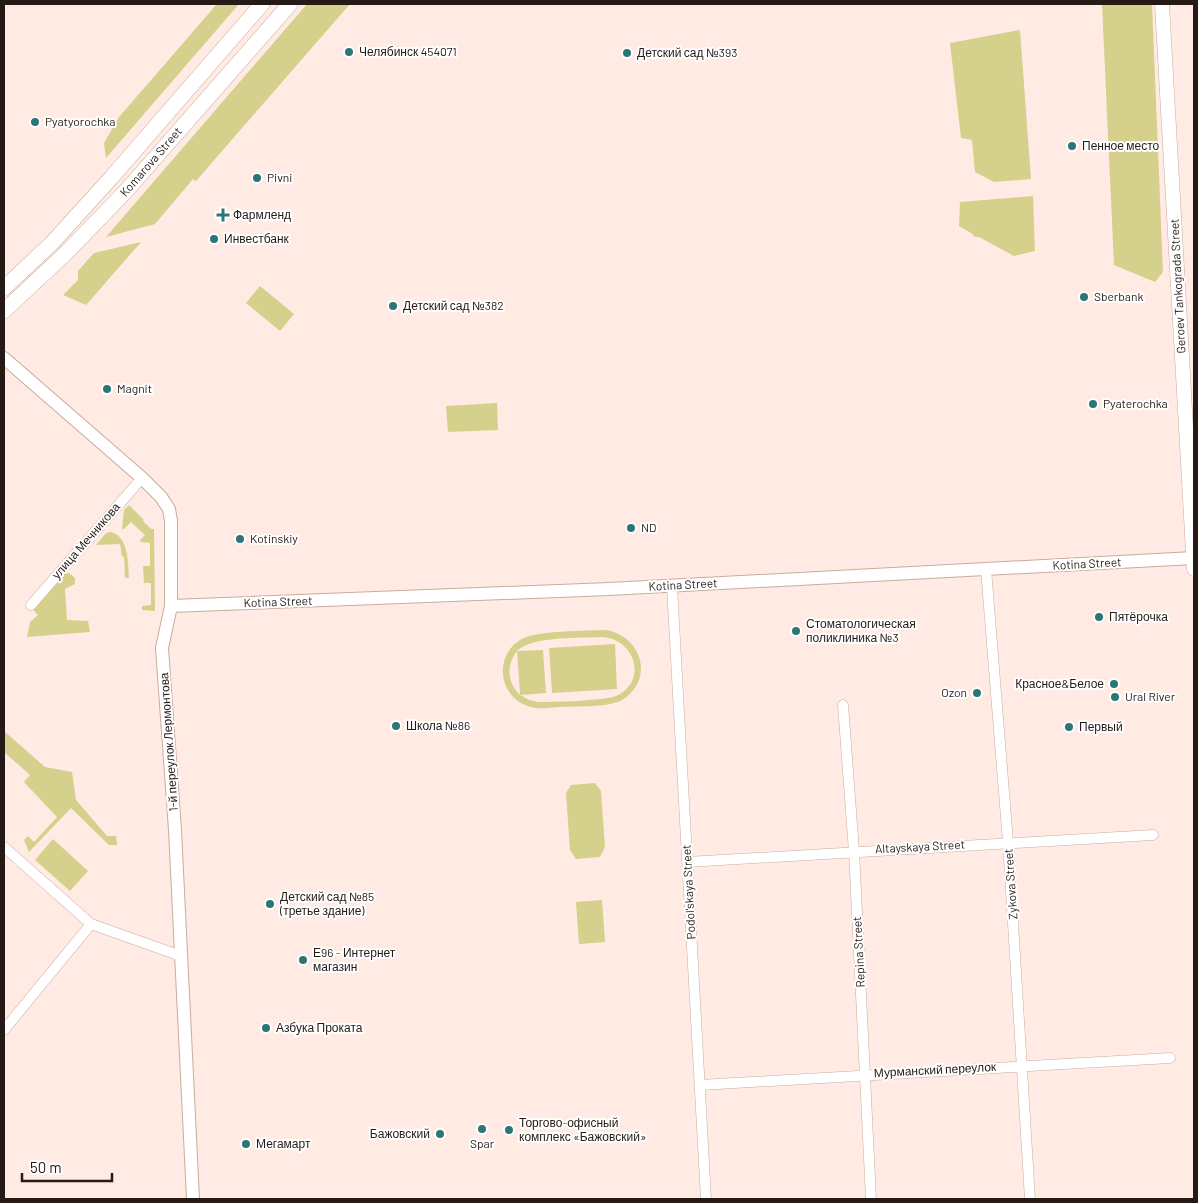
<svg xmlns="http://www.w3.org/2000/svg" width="1198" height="1203" font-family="Barlow,sans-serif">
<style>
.green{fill:#d5d08c;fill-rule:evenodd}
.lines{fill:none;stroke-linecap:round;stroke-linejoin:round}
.minor-casing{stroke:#caab9e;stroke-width:11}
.tertiary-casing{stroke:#caab9e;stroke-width:14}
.secondary-casing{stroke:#caab9e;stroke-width:15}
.primary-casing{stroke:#caab9e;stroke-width:16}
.minor{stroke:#fff;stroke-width:10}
.tertiary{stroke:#fff;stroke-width:12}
.secondary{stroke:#fff;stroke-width:14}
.primary{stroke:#fff;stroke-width:15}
.poi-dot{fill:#2c7676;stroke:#fff;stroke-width:2}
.labels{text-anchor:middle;stroke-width:4;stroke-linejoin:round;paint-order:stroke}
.poi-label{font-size:12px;fill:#251a15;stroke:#fff;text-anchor:start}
.street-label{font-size:12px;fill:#251a15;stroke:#fff}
</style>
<rect width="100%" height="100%" fill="#ffebe3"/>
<!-- green -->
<g class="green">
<polygon points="217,4 239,4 106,158 104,143 119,117"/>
<polygon points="307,4 350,4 196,181 193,179 155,224 106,237"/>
<polygon points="1102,4 1152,4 1163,272 1155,282 1114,265"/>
<polygon points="1020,30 1031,179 994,182 975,172 972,140 961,138 950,43"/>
<polygon points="1033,196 1035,251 1014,256 979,237 975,237 971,233 959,226 960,202"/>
<polygon points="141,242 86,305 63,295 78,280 78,271 94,253"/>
<polygon points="260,286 294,314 280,331 246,303"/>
<polygon points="497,403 498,430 448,432 446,406"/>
<polygon points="129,505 144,520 143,521 151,529 154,529 155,611 142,610 142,606 151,605 151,583 144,583 143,566 150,566 150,543 141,542 140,540 145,535 131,522 124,529 122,529 124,510"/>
<path d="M 111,532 C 129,537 128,563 129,578 L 125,578 L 124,557 L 122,556 L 120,544 L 96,545 L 106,533 Z"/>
<polygon points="69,573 75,578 75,584 65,589 67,620 88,621 90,632 27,637 30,622 38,615 33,610 64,574"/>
<path d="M 606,630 C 642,636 655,680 622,700 C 607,708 576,706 558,707 C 547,708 535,710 525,705 C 498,693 495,656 520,640 C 536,630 587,631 606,630 ZM 602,637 C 636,639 648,682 616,696 C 601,701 556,702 538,702 L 529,700 L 520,695 L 546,693 L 543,650 L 517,651 C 530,636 582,638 602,637 ZM 517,651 L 520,694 L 520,695 C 507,682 506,665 517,651 Z"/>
<polygon points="615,644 617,689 552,693 549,648"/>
<polygon points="4,731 45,767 72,772 76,800 107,836 116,836 117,845 109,845 71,808 29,852 24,840 28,836 34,842 57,817 24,782 30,775 4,752"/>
<polygon points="595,783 601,791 605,847 600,857 576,859 570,850 566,793 571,785"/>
<polygon points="53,839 88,871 70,891 35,860"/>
<polygon points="602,900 605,942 579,944 576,902"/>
</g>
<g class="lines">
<defs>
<g id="minor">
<polyline points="986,569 1008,842 1030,1199"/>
<polyline points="672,586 706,1199"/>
<polyline points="31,605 142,478"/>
<polyline points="843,705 854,851 871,1199"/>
<polyline points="4,847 91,924 181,956"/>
<polyline points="687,862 1153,835"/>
<polyline points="4,1030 91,924"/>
<polyline points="700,1085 1170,1058"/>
</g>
<g id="tertiary">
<polyline points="4,358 142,478 161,497 169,509 171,521 171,606 162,648 175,830 193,1199"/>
<polyline points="171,606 609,589 1194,558"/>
</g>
<polyline id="secondary" points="1162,4 1194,569"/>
<g id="primary">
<polyline points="4,288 51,244 111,178 262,4"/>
<polyline points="4,311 67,252 126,191 290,4"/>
</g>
</defs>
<!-- minor casing -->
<use href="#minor" class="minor-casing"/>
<!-- tertiary casing -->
<use href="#tertiary" class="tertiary-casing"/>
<!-- secondary casing -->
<use href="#secondary" class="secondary-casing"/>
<!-- primary casing -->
<use href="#primary" class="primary-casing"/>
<!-- minor -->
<use href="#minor" class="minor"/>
<!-- tertiary -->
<use href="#tertiary" class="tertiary"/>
<!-- secondary -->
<use href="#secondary" class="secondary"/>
<!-- primary -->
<use href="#primary" class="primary"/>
</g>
<!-- markers -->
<g class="poi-dot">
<circle cx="349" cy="52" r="5"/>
<circle cx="627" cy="53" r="5"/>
<circle cx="35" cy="122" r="5"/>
<circle cx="1072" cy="146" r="5"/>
<circle cx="257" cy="178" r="5"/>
<path d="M220.5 207.5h5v5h5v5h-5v5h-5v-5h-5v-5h5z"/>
<circle cx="214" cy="239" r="5"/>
<circle cx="1084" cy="297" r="5"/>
<circle cx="393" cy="306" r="5"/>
<circle cx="107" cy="389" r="5"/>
<circle cx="1093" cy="404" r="5"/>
<circle cx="631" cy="528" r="5"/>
<circle cx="240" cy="539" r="5"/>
<circle cx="1099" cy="617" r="5"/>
<circle cx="796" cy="631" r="5"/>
<circle cx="1114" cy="684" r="5"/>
<circle cx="977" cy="693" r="5"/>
<circle cx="1115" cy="697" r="5"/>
<circle cx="396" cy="726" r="5"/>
<circle cx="1069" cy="727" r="5"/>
<circle cx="270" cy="904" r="5"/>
<circle cx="303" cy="960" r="5"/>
<circle cx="266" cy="1028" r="5"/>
<circle cx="482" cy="1129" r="5"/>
<circle cx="509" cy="1130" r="5"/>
<circle cx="440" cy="1134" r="5"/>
<circle cx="246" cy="1144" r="5"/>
</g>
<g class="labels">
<!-- poi labels -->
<g class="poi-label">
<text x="359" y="56">Челябинск 454071</text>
<text x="637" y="57">Детский сад №393</text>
<text x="45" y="126">Pyatyorochka</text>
<text x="1082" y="150">Пенное место</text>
<text x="267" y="182">Pivni</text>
<text x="233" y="219">Фармленд</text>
<text x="224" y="243">Инвестбанк</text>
<text x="1094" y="301">Sberbank</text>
<text x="403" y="310">Детский сад №382</text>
<text x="117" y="393">Magnit</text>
<text x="1103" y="408">Pyaterochka</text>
<text x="641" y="532">ND</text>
<text x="250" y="543">Kotinskiy</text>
<text x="1109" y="621">Пятёрочка</text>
<text x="806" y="628">Стоматологическая<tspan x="806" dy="14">поликлиника №3</tspan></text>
<text x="1104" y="688" text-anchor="end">Красное&amp;Белое</text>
<text x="967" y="697" text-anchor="end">Ozon</text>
<text x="1125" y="701">Ural River</text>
<text x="406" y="730">Школа №86</text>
<text x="1079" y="731">Первый</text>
<text x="280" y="901">Детский сад №85<tspan x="280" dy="14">(третье здание)</tspan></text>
<text x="313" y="957">Е96 - Интернет<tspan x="313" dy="14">магазин</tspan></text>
<text x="276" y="1032">Азбука Проката</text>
<text x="519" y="1127">Торгово-офисный<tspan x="519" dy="14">комплекс «Бажовский»</tspan></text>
<text x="430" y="1138" text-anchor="end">Бажовский</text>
<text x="256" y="1148">Мегамарт</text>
<text x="482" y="1148" text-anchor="middle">Spar</text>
</g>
<!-- street labels -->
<g class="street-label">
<text transform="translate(151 162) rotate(-49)" y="4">Komarova Street</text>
<text transform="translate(1178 286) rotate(-93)" y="4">Geroev Tankograda Street</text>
<text transform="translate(86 541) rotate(-49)" y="4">улица Мечникова</text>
<text transform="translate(1087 564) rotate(-3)" y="4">Kotina Street</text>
<text transform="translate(683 585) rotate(-3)" y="4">Kotina Street</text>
<text transform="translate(278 602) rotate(-2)" y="4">Kotina Street</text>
<text transform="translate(169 742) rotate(-94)" y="4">1-й переулок Лермонтова</text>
<text transform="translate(920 847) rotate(-3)" y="4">Altayskaya Street</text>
<text transform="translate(1011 884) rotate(-94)" y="4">Zykova Street</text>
<text transform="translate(689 892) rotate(-93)" y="4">Podol'skaya Street</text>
<text transform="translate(859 952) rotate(-93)" y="4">Repina Street</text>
<text transform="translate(935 1070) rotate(-3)" y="4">Мурманский переулок</text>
</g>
</g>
<!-- border -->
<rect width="1198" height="1203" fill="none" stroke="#251a15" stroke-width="10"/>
<!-- scale -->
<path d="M22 1173v8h90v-8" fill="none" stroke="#251a15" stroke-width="2.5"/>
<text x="30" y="1173" font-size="15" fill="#251a15" stroke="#ffffff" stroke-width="4" paint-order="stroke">50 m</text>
</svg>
